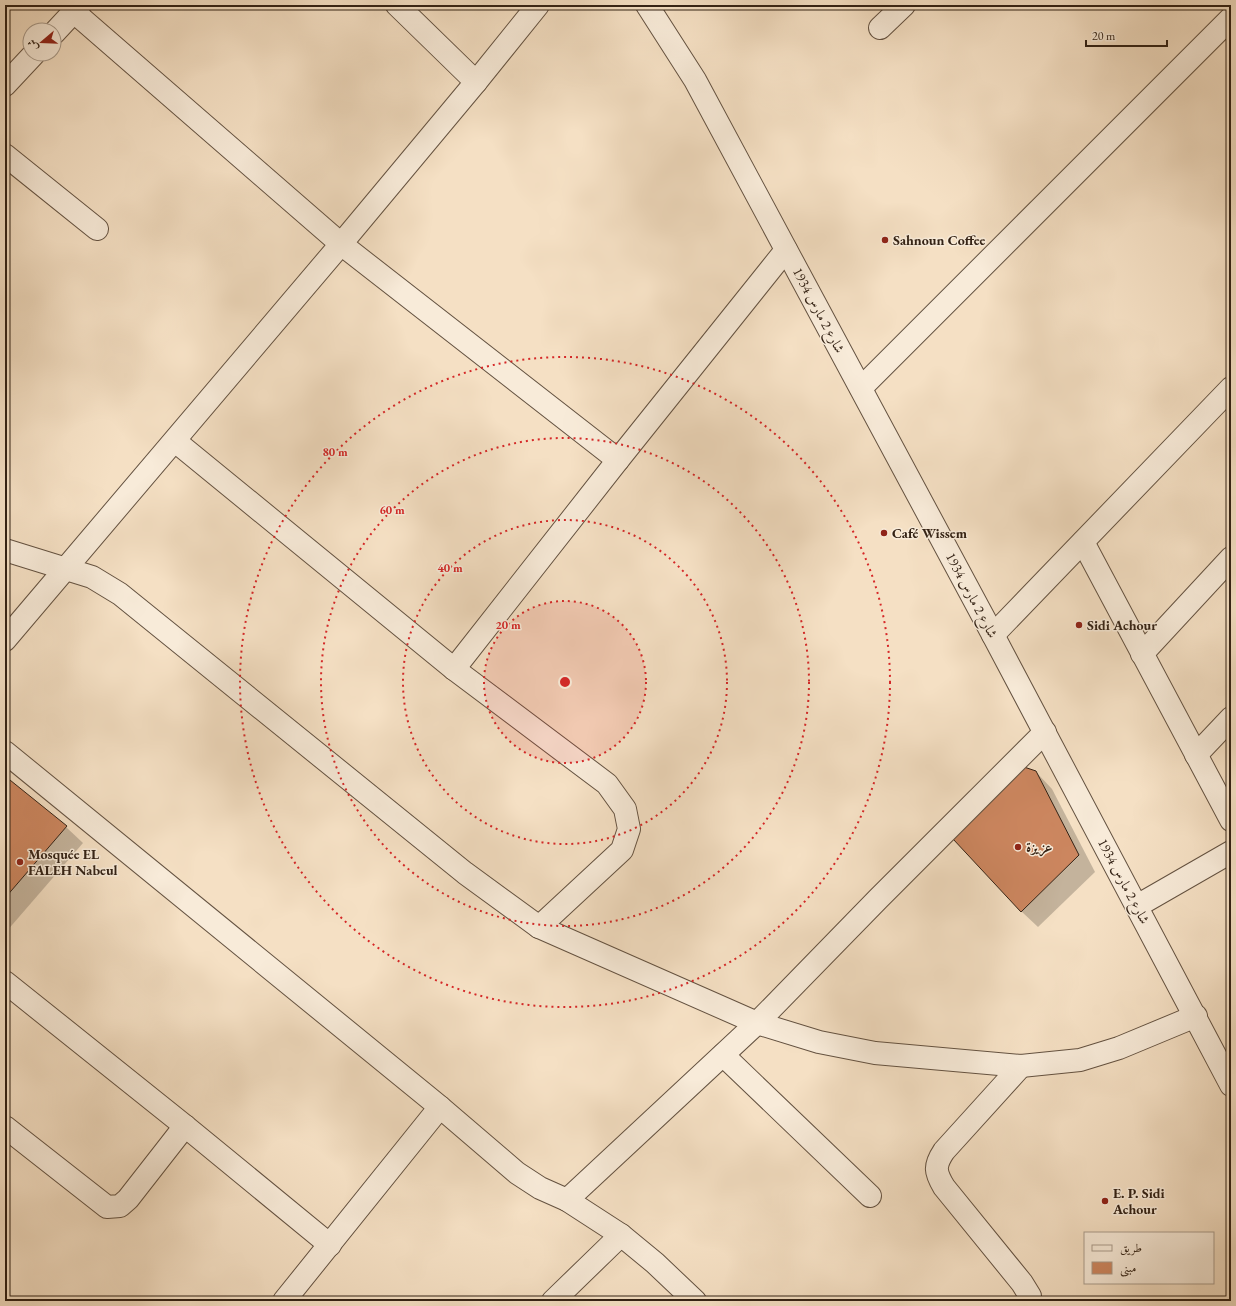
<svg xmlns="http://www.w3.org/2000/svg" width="1236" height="1306" font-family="'EB Garamond',Amiri,serif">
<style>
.shadow{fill:#0003}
.building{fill:#cc865f;stroke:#332215}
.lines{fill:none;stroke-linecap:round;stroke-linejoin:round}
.minor-casing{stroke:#645241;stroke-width:24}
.minor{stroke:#f8ebd9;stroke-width:22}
.ring{fill:none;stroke:#d62828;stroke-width:2;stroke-dasharray:2 4}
.poi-dot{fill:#8f2418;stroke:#f8ebd9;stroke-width:1.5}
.labels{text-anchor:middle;stroke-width:3;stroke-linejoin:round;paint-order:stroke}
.poi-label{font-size:14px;font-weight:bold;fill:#332215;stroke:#f8ebd9;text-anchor:start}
.street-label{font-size:14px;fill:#332215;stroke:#f8ebd9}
.centre{fill:#d62828;stroke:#f8ebd9;stroke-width:2}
.ring-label{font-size:12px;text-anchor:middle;font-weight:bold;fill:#d62828;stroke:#f8ebd9;stroke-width:3;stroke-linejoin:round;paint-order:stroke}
</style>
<rect width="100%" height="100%" fill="#f5e0c4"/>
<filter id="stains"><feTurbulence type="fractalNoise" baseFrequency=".005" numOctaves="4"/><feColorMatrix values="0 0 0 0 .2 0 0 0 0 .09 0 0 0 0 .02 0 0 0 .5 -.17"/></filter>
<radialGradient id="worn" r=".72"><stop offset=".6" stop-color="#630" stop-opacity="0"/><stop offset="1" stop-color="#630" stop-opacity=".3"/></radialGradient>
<!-- shadow -->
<g class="shadow">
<polygon points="1036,772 1052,789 1095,872 1038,927 1021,911"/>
<polygon points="5,777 66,827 83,843 6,932"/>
</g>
<!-- building -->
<g class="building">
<polygon points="1024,767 1036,771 1079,855 1021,912 953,839"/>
<polygon points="5,776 67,826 5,898"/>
</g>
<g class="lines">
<defs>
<g id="minor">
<polyline points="397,5 476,82"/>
<polyline points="647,5 695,80 993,635 1231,1085"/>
<polyline points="74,12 341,244 618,460"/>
<polyline points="880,28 904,5"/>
<polyline points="54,33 80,5"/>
<polyline points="5,85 34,54"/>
<polyline points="5,155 97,229"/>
<polyline points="861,388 1231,18"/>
<polyline points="175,441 454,669 607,784 625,809 629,829 622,850 539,927"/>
<polyline points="1083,542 1231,820"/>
<polyline points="5,550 92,577 120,594 465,873 539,927 757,1023 819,1042 875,1053 1021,1066 1080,1060 1119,1048 1196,1016"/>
<polyline points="993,635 1231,388"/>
<polyline points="5,640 341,244 476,82 538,5"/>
<polyline points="1142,654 1231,558"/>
<polyline points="454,669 618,460 786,250"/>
<polyline points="5,752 440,1107 517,1173 540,1188 567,1200 757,1023 878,899 1045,732"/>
<polyline points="1196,755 1231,718"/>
<polyline points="1137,906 1231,852"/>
<polyline points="5,982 185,1126 330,1245"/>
<polyline points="723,1055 870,1196"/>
<path d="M 1021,1066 L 944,1151 C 934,1166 935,1172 944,1187 L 1022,1283 L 1030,1296 L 1030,1301"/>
<polyline points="5,1127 107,1207 120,1206 128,1199 185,1126"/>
<polyline points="567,1200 621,1235 655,1263 695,1301"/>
<polyline points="284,1301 440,1107"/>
<polyline points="553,1301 621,1235"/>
</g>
</defs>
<!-- minor casing -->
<use href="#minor" class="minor-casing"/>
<!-- minor -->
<use href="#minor" class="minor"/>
</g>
<!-- distance rings -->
<circle cx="565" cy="682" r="81" fill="#d62828" fill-opacity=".12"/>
<g class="ring">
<circle cx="565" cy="682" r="81"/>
<circle cx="565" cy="682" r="162"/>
<circle cx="565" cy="682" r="244"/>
<circle cx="565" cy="682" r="325"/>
</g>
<!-- markers -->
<g class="poi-dot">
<circle cx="885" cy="240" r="4"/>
<circle cx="884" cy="533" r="4"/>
<circle cx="1079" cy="625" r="4"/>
<circle cx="1018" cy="847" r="4"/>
<circle cx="20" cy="862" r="4"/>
<circle cx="1105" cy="1201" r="4"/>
</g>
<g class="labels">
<!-- poi labels -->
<g class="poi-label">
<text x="893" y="245">Sahnoun Coffee</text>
<text x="892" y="538">Café Wissem</text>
<text x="1087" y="630">Sidi Achour</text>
<text x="1026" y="852">عزيزة</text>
<text x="28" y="859">Mosquée EL<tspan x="28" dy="16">FALEH Nabeul</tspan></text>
<text x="1113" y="1198">E. P. Sidi<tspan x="1113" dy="16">Achour</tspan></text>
</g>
<!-- street labels -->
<g class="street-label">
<text transform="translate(819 310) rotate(62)" y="5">شارع 2 مارس 1934</text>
<text transform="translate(972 595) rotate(62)" y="5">شارع 2 مارس 1934</text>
<text transform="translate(1124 881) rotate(62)" y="5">شارع 2 مارس 1934</text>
</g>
</g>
<circle cx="565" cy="682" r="6" class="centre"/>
<g class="ring-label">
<text x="335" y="456">80 m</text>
<text x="392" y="514">60 m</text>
<text x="450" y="572">40 m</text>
<text x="508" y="629">20 m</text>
</g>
<!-- margin -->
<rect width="1236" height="1306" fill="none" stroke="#f5e0c4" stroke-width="20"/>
<rect x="6" y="6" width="1224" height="1294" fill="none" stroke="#332215" stroke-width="2"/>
<rect x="10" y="10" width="1216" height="1286" fill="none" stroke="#332215"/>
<!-- legend -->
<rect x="1084" y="1232" width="130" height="52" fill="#f8ebd9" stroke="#a99b8b"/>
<rect x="1092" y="1245" width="20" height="6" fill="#f8ebd9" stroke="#a99b8b"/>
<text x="1120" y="1252" font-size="12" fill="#332215">طريق</text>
<rect x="1092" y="1262" width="20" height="12" fill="#cc865f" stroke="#a99b8b"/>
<text x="1120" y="1272" font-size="12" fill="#332215">مبنى</text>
<!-- north arrow -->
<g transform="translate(42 42) rotate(251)"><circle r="19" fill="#f8ebd9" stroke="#a99b8b"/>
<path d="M0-3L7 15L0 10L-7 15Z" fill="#8f2418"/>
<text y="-6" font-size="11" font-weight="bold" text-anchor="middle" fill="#332215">ش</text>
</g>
<!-- scale -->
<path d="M1086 40v6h81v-6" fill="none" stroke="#332215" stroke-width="2"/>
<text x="1092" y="40" font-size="12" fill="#332215" stroke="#f8ebd9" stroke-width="3" paint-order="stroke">20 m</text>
<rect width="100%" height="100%" filter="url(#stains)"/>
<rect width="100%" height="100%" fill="url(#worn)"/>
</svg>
